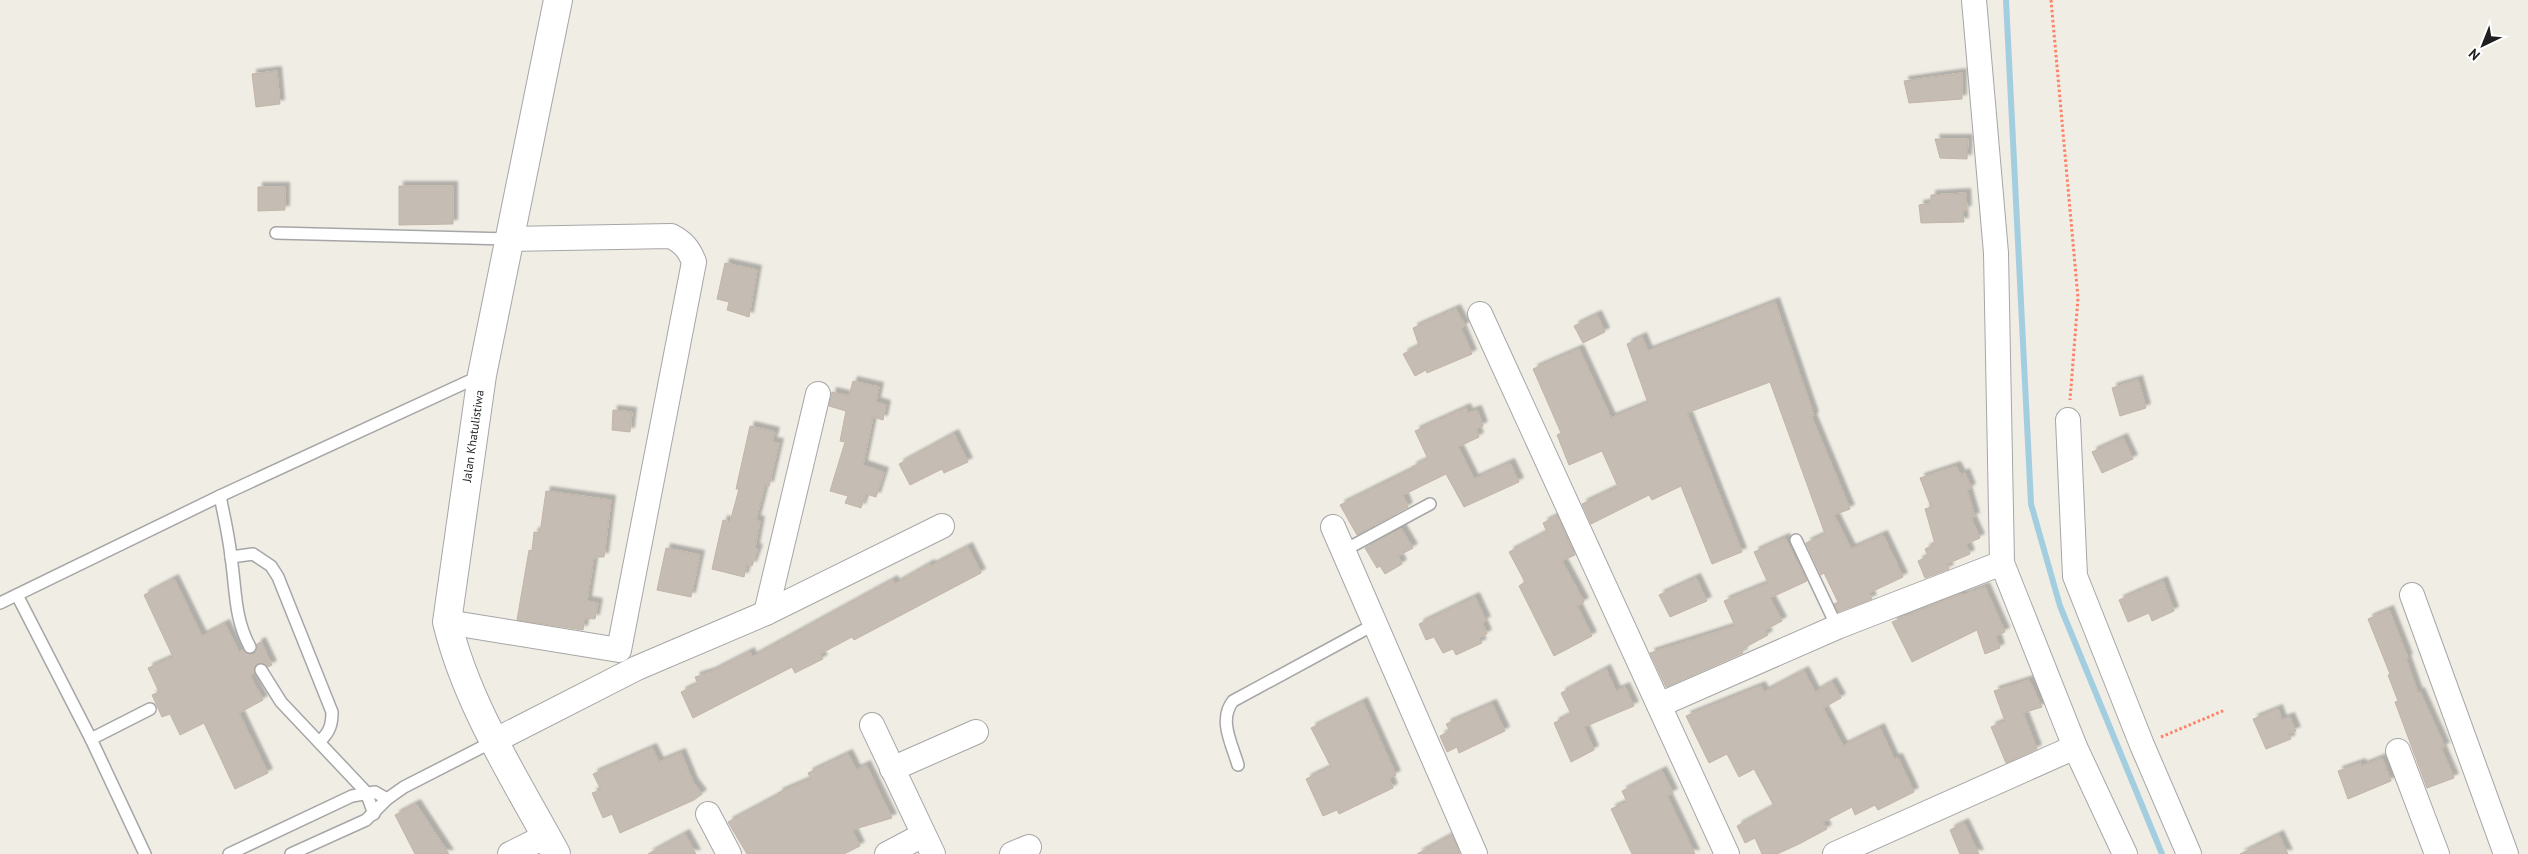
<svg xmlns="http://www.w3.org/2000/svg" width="2528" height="854" font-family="'PT Sans',sans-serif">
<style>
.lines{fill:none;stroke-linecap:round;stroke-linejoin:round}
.stream{stroke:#a3cee0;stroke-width:6}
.building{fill:#c5bcb4;stroke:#c3b5a6;filter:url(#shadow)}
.service-casing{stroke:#a6a6a6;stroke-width:14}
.minor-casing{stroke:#a6a6a6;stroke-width:26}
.tertiary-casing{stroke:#a6a6a6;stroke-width:30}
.path{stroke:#ff8167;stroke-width:3;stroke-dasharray:2.5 2.5;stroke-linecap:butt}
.service{stroke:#fff;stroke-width:11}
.minor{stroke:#fff;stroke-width:24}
.tertiary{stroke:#fff;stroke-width:28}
.labels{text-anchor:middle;stroke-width:5;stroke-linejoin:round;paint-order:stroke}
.street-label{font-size:12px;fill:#1f1f1f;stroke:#fff}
</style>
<defs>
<filter id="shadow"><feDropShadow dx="4.5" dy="-4.5" stdDeviation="1" flood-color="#0004"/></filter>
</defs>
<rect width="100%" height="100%" fill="#f0ede5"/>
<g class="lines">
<!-- stream -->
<polyline class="stream" points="2006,0 2031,504 2060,606 2162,854"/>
</g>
<!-- building -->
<g class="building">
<polygon points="277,71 280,104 256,107 252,74"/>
<polygon points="1962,73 1962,99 1909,103 1904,81"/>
<polygon points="1935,139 1968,139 1967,159 1940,158"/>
<polygon points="399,186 453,186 453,224 399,225"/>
<polygon points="258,187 285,187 285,210 258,211"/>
<polygon points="1966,193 1967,210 1963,210 1964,222 1921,223 1919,205 1931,203 1931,195"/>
<polygon points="725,263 757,270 749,317 727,310 729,302 717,299"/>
<polygon points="1775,302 1814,416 1812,418 1850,509 1834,515 1851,549 1883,535 1903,577 1869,593 1872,599 1838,612 1834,604 1838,602 1824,573 1821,575 1806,543 1825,534 1770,382 1687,413 1742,552 1712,564 1681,486 1652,500 1649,495 1591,524 1582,504 1618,487 1602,451 1569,465 1557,435 1561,433 1533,369 1579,349 1611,418 1648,403 1627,344 1642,337 1648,351"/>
<polygon points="1456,309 1465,326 1461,328 1472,354 1427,373 1426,370 1415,376 1403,354 1419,346 1413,328"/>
<polygon points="1597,315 1605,332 1583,343 1574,326"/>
<polygon points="2138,380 2146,408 2120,416 2112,388"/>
<polygon points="853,381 879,387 876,402 886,405 883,420 873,417 863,465 884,472 876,497 866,494 861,508 845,503 848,496 830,491 845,442 840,441 846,411 829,406 832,392 849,396"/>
<polygon points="1466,408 1468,413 1477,410 1483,426 1476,429 1479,437 1458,447 1474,479 1510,463 1519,482 1464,507 1446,474 1403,495 1408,507 1357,535 1340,505 1413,469 1412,467 1428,459 1415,431"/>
<polygon points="613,410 632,412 630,432 612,430"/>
<polygon points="750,426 775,432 772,442 779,443 769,486 765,485 756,520 760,521 755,548 758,549 752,566 747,564 744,577 712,569 723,520 730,522 739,489 736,489"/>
<polygon points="954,434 968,462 944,473 942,469 910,485 899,464"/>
<polygon points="2123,438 2133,459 2102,473 2092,452"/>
<polygon points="1956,466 1961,475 1965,473 1971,488 1967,490 1975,517 1971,518 1980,538 1966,544 1970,554 1947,564 1949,569 1925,578 1918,561 1928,556 1925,549 1935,544 1925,509 1931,507 1920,478"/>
<polygon points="546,491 611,500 604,557 594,557 587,601 598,603 595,619 585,618 583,630 517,620 529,550 532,551 534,532 540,533"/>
<polygon points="1557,516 1575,555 1562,561 1584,602 1577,606 1592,636 1554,656 1519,586 1525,582 1509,552 1547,532 1543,523"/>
<polygon points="1401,528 1413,548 1398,556 1402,564 1385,574 1380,566 1377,568 1365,548"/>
<polygon points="1785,538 1807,581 1770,598 1782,621 1765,630 1768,635 1742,649 1743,653 1666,687 1650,653 1735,626 1724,601 1768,583 1754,552"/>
<polygon points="968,547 981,573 854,640 852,637 820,654 823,659 795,673 792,667 693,718 681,692 698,684 695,677 711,672 750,652 752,657 893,580 895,584 930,564 931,566"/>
<polygon points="666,548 700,555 691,597 657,590"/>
<polygon points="1696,578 1707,601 1670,617 1659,595"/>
<polygon points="174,579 202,636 225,624 239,652 243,650 249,654 254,654 257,648 257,644 261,642 272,665 268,667 260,663 255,666 254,673 250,675 263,700 239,713 268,773 235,789 204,723 180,735 170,714 162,717 152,695 159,692 148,668 173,657 144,595"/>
<polygon points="2163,581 2174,611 2152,621 2149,613 2128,622 2119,600"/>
<polygon points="1985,587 2005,632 1996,636 2000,648 1985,654 1977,630 1912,662 1892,622 1961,594 1961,596"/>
<polygon points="1475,597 1486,621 1482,622 1487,634 1479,638 1482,643 1456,655 1453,649 1443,653 1434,637 1426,640 1419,624"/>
<polygon points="2389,610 2408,658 2406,659 2418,693 2420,692 2445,747 2441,748 2454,778 2427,788 2395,702 2398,701 2388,675 2390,674 2368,619"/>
<polygon points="1606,669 1616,691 1625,687 1634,706 1584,727 1594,750 1571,762 1554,723 1571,714 1561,693"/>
<polygon points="1804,671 1815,692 1832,682 1841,698 1823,708 1843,746 1880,728 1894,759 1898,758 1914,792 1878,810 1875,805 1855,815 1852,807 1823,822 1827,829 1799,844 1777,854 1762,854 1755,838 1745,843 1737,826 1774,806 1754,769 1739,777 1727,754 1709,763 1686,716 1761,686 1764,692"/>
<polygon points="2029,680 2042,707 2023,713 2037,749 2006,763 1991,727 2005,721 1994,691"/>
<polygon points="1363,702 1396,775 1389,778 1393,788 1339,814 1337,810 1323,816 1306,779 1331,767 1311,728"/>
<polygon points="1492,704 1505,731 1459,753 1457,747 1447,752 1440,736 1450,731 1446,724"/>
<polygon points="2278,709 2282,720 2290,717 2296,731 2288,734 2291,739 2266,749 2253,719"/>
<polygon points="652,748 659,762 681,753 693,782 702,794 694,800 620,833 612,814 603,818 592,793 601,790 593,774"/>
<polygon points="848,754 856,770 866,765 892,818 852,830 860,846 844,854 747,854 728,822 779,795 778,793 811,779 808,773"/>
<polygon points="2382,758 2391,781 2348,799 2338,771 2361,763 2362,766"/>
<polygon points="1662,771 1673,793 1667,796 1695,854 1632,854 1611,809 1627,802 1622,791"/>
<polygon points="416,804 449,854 415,854 395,815"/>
<polygon points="1964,823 1979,854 1960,854 1950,830"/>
<polygon points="685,834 696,854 648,854"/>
<polygon points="1452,835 1460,854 1417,854"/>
<polygon points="2279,835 2288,854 2240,854"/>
</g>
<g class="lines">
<defs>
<g id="service">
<polyline points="276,233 508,239"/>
<path d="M 220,496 C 224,516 229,537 231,557 C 236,589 234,618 250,647"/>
<polyline points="1796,540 1837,627"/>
<polyline points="1343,551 1430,504"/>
<path d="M 231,557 L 253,554 L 271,566 L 278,577 L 332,712 C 332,724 330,732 320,741"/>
<polyline points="17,595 91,739 145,854"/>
<polyline points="0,603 220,496 480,376"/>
<polyline points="261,670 281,702 366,792 374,814"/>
<polyline points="91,739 150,709"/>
<path d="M 1238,765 C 1232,744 1218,720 1233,701 L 1375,624"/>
<polyline points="229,854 352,796 375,792 387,799"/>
<polyline points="291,854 366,820 387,799 404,787 494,741"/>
</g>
<g id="minor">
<polyline points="1974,0 1996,253 2002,563 2075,747 2125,854"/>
<polyline points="1480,314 1727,854"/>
<polyline points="2068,420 2075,576 2142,745 2189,854"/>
<polyline points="1333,527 1475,854"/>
<polyline points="2412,595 2506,854"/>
<polyline points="766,613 818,394"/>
<path d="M 447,622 L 619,650 L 694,262 C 689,249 683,242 671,236 L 508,239"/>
<polyline points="1659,705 1837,627 2002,563"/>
<polyline points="872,725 933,854"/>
<polyline points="494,741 637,668 766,613 942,526"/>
<polyline points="2398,751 2437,854"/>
<polyline points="892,769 976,732"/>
<polyline points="708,814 729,854"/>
<polyline points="510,854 546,836"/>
<polyline points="887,854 923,835"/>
<polyline points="1012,854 1029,847"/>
<polyline points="1835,854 2075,747"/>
</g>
<g id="tertiary">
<path id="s1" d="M 556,854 C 516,780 467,705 447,622 L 482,375 L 558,0"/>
</g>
</defs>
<!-- service casing -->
<use href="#service" class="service-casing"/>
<!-- minor casing -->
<use href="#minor" class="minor-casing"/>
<!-- tertiary casing -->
<use href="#tertiary" class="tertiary-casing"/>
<!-- path -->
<g class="path">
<polyline points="2051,0 2078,298 2070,400"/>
<polyline points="2161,737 2225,710"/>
</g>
<!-- service -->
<use href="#service" class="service"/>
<!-- minor -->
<use href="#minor" class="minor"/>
<!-- tertiary -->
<use href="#tertiary" class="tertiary"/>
</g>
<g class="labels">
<!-- street labels -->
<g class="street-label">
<text dy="4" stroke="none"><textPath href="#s1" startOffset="445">Jalan Khatulistiwa</textPath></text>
</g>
</g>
<!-- north arrow -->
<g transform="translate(2483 45) rotate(223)" stroke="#ffffff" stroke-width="4" paint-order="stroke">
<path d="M0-4L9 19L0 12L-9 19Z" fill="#1f1f1f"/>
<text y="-8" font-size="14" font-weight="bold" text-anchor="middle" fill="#1f1f1f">N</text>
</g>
</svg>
